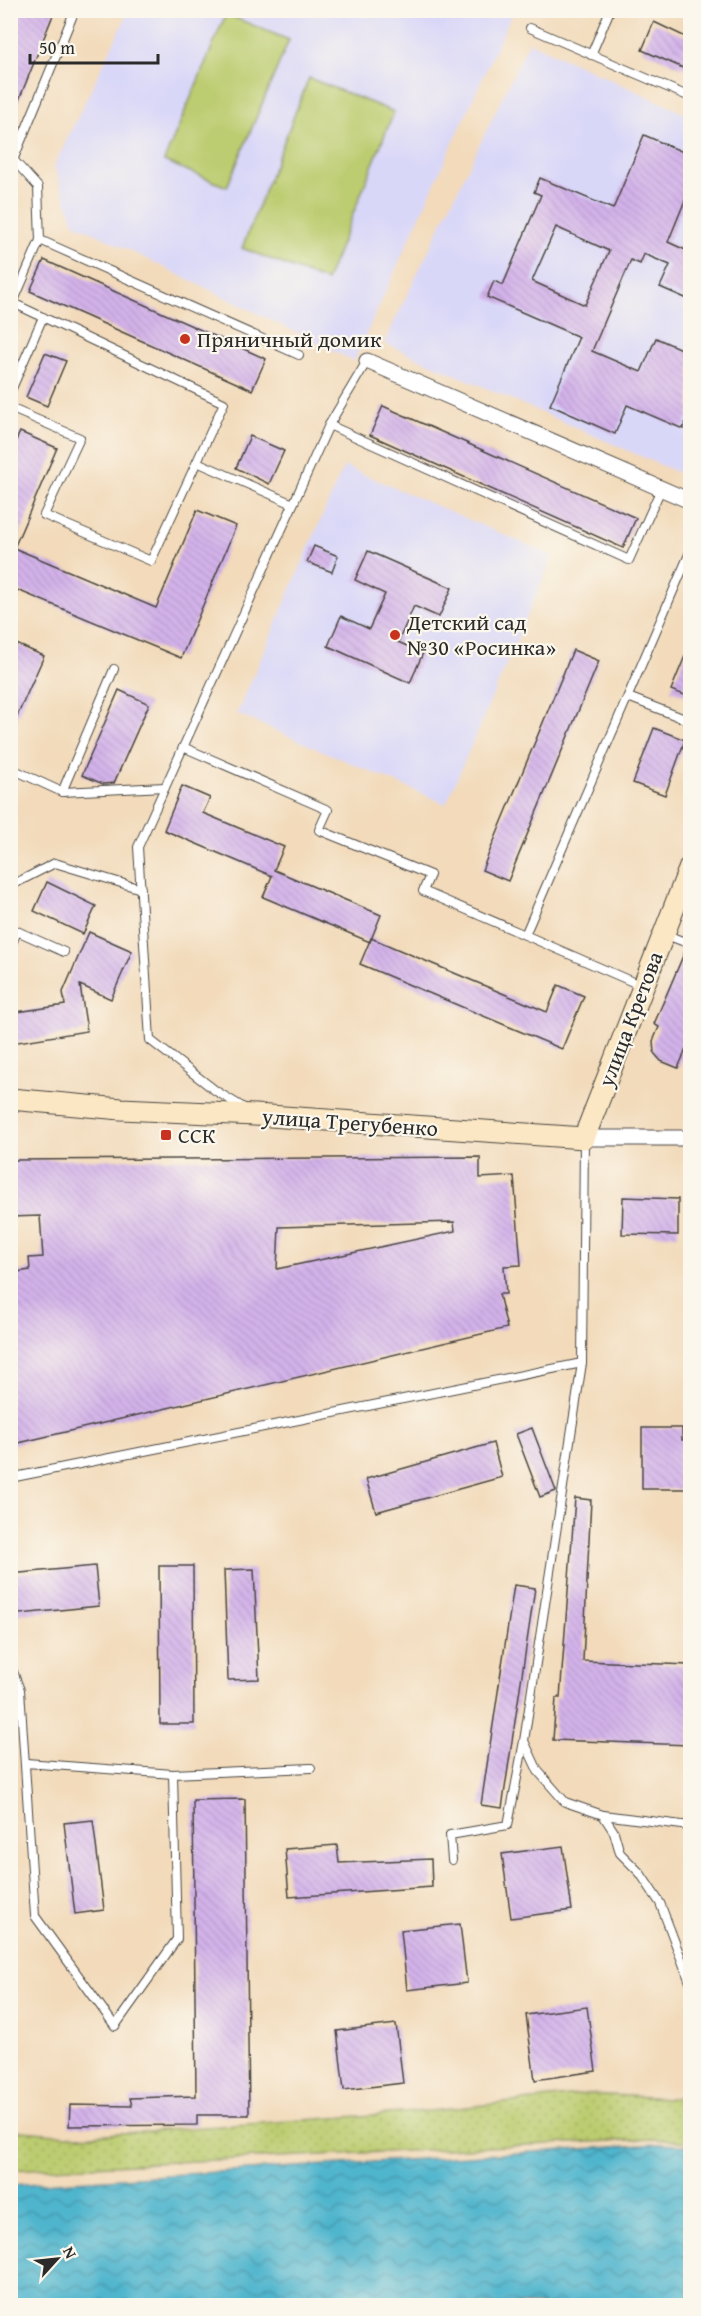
<svg xmlns="http://www.w3.org/2000/svg" width="701" height="2316" font-family="'Gentium Book Plus',serif">
<style>
.built{fill:#d9d7f8}
.grass{fill:url(#grass-dots);stroke:#747c4d;stroke-width:1.5}
.pitch{fill:#bccc6f;stroke:#747c4d;stroke-width:1.5}
.water{fill:url(#water-waves);stroke:#3d707c;stroke-width:1.5}
.building{fill:url(#building-back-hatch);fill-rule:evenodd}
.lines{fill:none;stroke-linecap:round;stroke-linejoin:round}
.lane-casing{stroke:#494540;stroke-width:10}
.street-casing{stroke:#494540;stroke-width:17}
.secondary-casing{stroke:#494540;stroke-width:23}
.lane{stroke:#fff;stroke-width:8}
.street{stroke:#fff;stroke-width:15}
.secondary{stroke:#fbe7c3;stroke-width:21}
.poi-dot{fill:#c8321e;stroke:#fbf7ec;stroke-width:2}
.labels{text-anchor:middle;stroke-width:4.5;stroke-linejoin:round;paint-order:stroke}
.poi-label{font-size:22px;fill:#2b2b2b;stroke:#fbf7ec;text-anchor:start}
.street-label{font-size:22px;fill:#2b2b2b;stroke:#fbf7ec}
</style>
<defs>
<pattern id="grass-dots" width="8" height="8" patternUnits="userSpaceOnUse" patternTransform="scale(1.5)"><rect width="8" height="8" fill="#bccc6f"/><path d="M2 2h.1M6 6h.1" fill="none" stroke="#a2af60" stroke-width="1.8" stroke-linecap="round"/></pattern>
<pattern id="water-waves" width="16" height="10" patternUnits="userSpaceOnUse" patternTransform="scale(1.5)"><rect width="16" height="10" fill="#4fb5cd"/><path d="M0 5q4-4 8 0t8 0" fill="none" stroke="#4293a7"/></pattern>
<pattern id="building-back-hatch" width="6" height="6" patternUnits="userSpaceOnUse" patternTransform="scale(1.5)"><rect width="6" height="6" fill="#d3b2ea"/><path d="M-1 5l2 2M0 0l6 6M5-1l2 2" fill="none" stroke="#b599c9"/></pattern>
</defs>
<rect width="100%" height="100%" fill="#fbf7ec"/>
<filter id="ink" filterUnits="userSpaceOnUse"><feTurbulence type="fractalNoise" baseFrequency=".0167" numOctaves="2"/><feDisplacementMap in="SourceGraphic" scale="12" xChannelSelector="R" yChannelSelector="G"/><feConvolveMatrix kernelMatrix="1 2 1 2 8 2 1 2 1" color-interpolation-filters="sRGB"/></filter>
<filter id="wash" filterUnits="userSpaceOnUse"><feTurbulence type="fractalNoise" baseFrequency=".008" numOctaves="4" result="noise"/><feDisplacementMap in="SourceGraphic" scale="24" xChannelSelector="R" yChannelSelector="G"/><feGaussianBlur stdDeviation="1.35" result="paint"/><feColorMatrix in="noise" values="0 0 0 0 0 0 0 0 0 0 0 0 0 0 0 0 0 1.4 0 .05"/><feComposite in="paint" operator="in"/></filter>
<g filter="url(#wash)">
<rect width="100%" height="100%" fill="#f2daba"/>
<!-- built -->
<g class="built">
<polygon points="191,10 513,11 354,361 74,223 54,166 129,11 173,11 188,17"/>
<polygon points="529,42 690,116 690,478 384,343"/>
<polygon points="344,466 553,556 446,804 237,714"/>
</g>
<!-- grass -->
<polygon class="grass" points="587,2094 690,2099 690,2142 654,2139 11,2170 11,2130 79,2136 430,2111"/>
<!-- pitch -->
<g class="pitch">
<polygon points="226,14 289,40 227,187 164,161"/>
<polygon points="309,78 394,112 326,281 242,248"/>
</g>
<!-- water -->
<polygon class="water" points="659,2144 690,2146 690,2305 11,2305 11,2185"/>
<g id="blocks">
<!-- building -->
<g class="building">
<polygon points="19,10 55,10 11,120 10,32"/>
<polygon points="654,22 690,39 690,71 642,50"/>
<path d="M 644,135 L 690,155 L 690,188 L 668,242 L 690,252 L 690,300 L 660,287 L 670,265 L 644,254 L 640,264 L 631,260 L 592,351 L 641,372 L 656,338 L 690,353 L 690,411 L 683,429 L 627,405 L 615,434 L 550,405 L 579,337 L 487,297 L 494,281 L 503,285 L 541,195 L 534,192 L 540,178 L 613,209 ZM 556,227 L 609,251 L 585,305 L 532,281 Z"/>
<polygon points="44,260 266,359 252,390 30,291"/>
<polygon points="45,353 66,361 47,406 26,397"/>
<polygon points="383,406 636,518 623,548 370,435"/>
<polygon points="20,432 57,448 14,548 156,608 197,510 236,526 181,658 10,587 10,453"/>
<polygon points="250,436 284,451 269,484 236,468"/>
<polygon points="314,546 338,556 332,572 307,562"/>
<polygon points="368,551 452,588 439,617 414,606 398,642 423,653 410,683 328,646 341,616 369,629 385,594 355,580"/>
<polygon points="14,643 44,656 10,732 10,651"/>
<polygon points="690,644 690,697 671,690"/>
<polygon points="573,650 599,661 508,881 482,870"/>
<polygon points="119,690 149,704 114,783 103,784 82,775"/>
<polygon points="654,728 685,740 665,795 633,783"/>
<polygon points="182,786 210,798 203,813 284,847 274,870 381,915 370,942 263,897 272,876 164,830"/>
<polygon points="47,882 96,906 83,934 34,911"/>
<polygon points="89,932 132,951 111,999 80,985 87,1031 12,1043 10,1013 65,1005 63,992"/>
<polygon points="371,938 547,1012 558,985 584,996 562,1049 360,964"/>
<polygon points="686,949 690,950 690,1040 678,1068 661,1061 654,1053 653,1041 659,1027 654,1024"/>
<path d="M 480,1157 L 480,1178 L 514,1176 L 521,1265 L 504,1266 L 506,1294 L 499,1294 L 507,1328 L 10,1445 L 10,1273 L 30,1270 L 29,1258 L 43,1257 L 40,1216 L 10,1217 L 10,1160 ZM 454,1222 L 455,1231 L 277,1269 L 279,1227 Z"/>
<polygon points="623,1197 678,1199 678,1235 622,1234"/>
<polygon points="532,1428 556,1491 540,1497 516,1434"/>
<polygon points="642,1428 682,1428 682,1440 690,1440 690,1489 642,1489"/>
<polygon points="493,1443 502,1477 376,1512 366,1479"/>
<polygon points="575,1498 591,1500 583,1661 690,1665 690,1745 553,1740 556,1698 560,1698"/>
<polygon points="95,1566 99,1606 10,1615 10,1574"/>
<polygon points="159,1566 193,1566 194,1724 160,1724"/>
<polygon points="254,1569 259,1679 228,1680 224,1570"/>
<polygon points="514,1585 535,1588 502,1808 481,1805"/>
<polygon points="245,1799 249,2115 197,2115 197,2125 69,2126 70,2105 132,2106 130,2098 196,2096 193,1800"/>
<polygon points="93,1820 104,1910 75,1914 64,1823"/>
<polygon points="337,1845 339,1863 431,1859 432,1887 289,1897 285,1849"/>
<polygon points="563,1846 572,1910 511,1918 502,1854"/>
<polygon points="460,1924 467,1983 407,1990 401,1930"/>
<polygon points="587,2007 596,2071 535,2080 526,2015"/>
<polygon points="396,2024 403,2083 344,2090 337,2031"/>
</g>
</g>
</g>
<g filter="url(#ink)">
<use href="#blocks" fill-opacity="0" stroke="#494540" stroke-width="1.5"/>
<g class="lines">
<defs>
<g id="lane">
<polyline points="530,28 690,97"/>
<polyline points="591,55 610,10"/>
<polyline points="10,156 38,187 40,240 299,355"/>
<polyline points="14,158 75,10"/>
<polyline points="10,393 43,317"/>
<polyline points="10,408 80,438 44,515 151,561 224,403 13,303 40,240"/>
<polyline points="329,425 629,560 661,489"/>
<polyline points="197,462 293,504"/>
<polyline points="628,697 690,721"/>
<polyline points="183,747 328,810 319,830 430,875 423,891 525,935 690,552"/>
<polyline points="10,768 62,792 165,787"/>
<polyline points="62,792 114,669"/>
<polyline points="10,886 55,863 141,889"/>
<polyline points="664,934 690,944"/>
<polyline points="525,935 642,986"/>
<polyline points="10,949 17,931 64,952"/>
<polyline points="244,1108 216,1091 150,1040 138,847 329,425 367,361"/>
<polyline points="10,1478 582,1363"/>
<polyline points="10,1664 20,1690 35,1916 115,2026 177,1939 173,1774 26,1763"/>
<polyline points="525,1743 538,1771 565,1802 603,1815 614,1832 620,1853 640,1873 660,1903 690,1982"/>
<polyline points="173,1774 311,1768"/>
<polyline points="603,1815 690,1826"/>
<polyline points="452,1860 450,1835 508,1825 524,1741 582,1363 584,1139"/>
</g>
<g id="street">
<polyline points="367,361 690,501"/>
<polyline points="584,1138 690,1138"/>
</g>
<polyline id="secondary" points="10,1099 121,1109 255,1115 584,1138 690,867"/>
</defs>
<!-- lane casing -->
<use href="#lane" class="lane-casing"/>
<!-- street casing -->
<use href="#street" class="street-casing"/>
<!-- secondary casing -->
<use href="#secondary" class="secondary-casing"/>
<!-- lane -->
<use href="#lane" class="lane"/>
<!-- street -->
<use href="#street" class="street"/>
<!-- secondary -->
<use href="#secondary" class="secondary"/>
</g>
</g>
<!-- markers -->
<g class="poi-dot">
<circle cx="185" cy="339" r="6"/>
<circle cx="395" cy="635" r="6"/>
<rect x="160" y="1129" width="12" height="12" rx="3"/>
</g>
<g class="labels">
<!-- poi labels -->
<g class="poi-label">
<text x="197" y="347">Пряничный домик</text>
<text x="407" y="630">Детский сад<tspan x="407" dy="25">№30 «Росинка»</tspan></text>
<text x="178" y="1143">ССК</text>
</g>
<!-- street labels -->
<g class="street-label">
<text transform="translate(630 1019) rotate(-69)" y="8">улица Кретова</text>
<text transform="translate(350 1122) rotate(4)" y="8">улица Трегубенко</text>
</g>
</g>
<!-- margin -->
<rect width="701" height="2316" fill="none" stroke="#fbf7ec" stroke-width="36"/>
<!-- north arrow -->
<g transform="translate(57 2259) rotate(63)" stroke="#fbf7ec" stroke-width="4.5" paint-order="stroke">
<path d="M0-4.5L10 22L0 15L-10 22Z" fill="#2b2b2b"/>
<text y="-9" font-size="16" font-weight="bold" text-anchor="middle" fill="#2b2b2b">N</text>
</g>
<!-- scale -->
<path d="M30 54v9h128v-9" fill="none" stroke="#2b2b2b" stroke-width="3"/>
<text x="39" y="54" font-size="18" fill="#2b2b2b" stroke="#fbf7ec" stroke-width="4.5" paint-order="stroke">50 m</text>
</svg>
